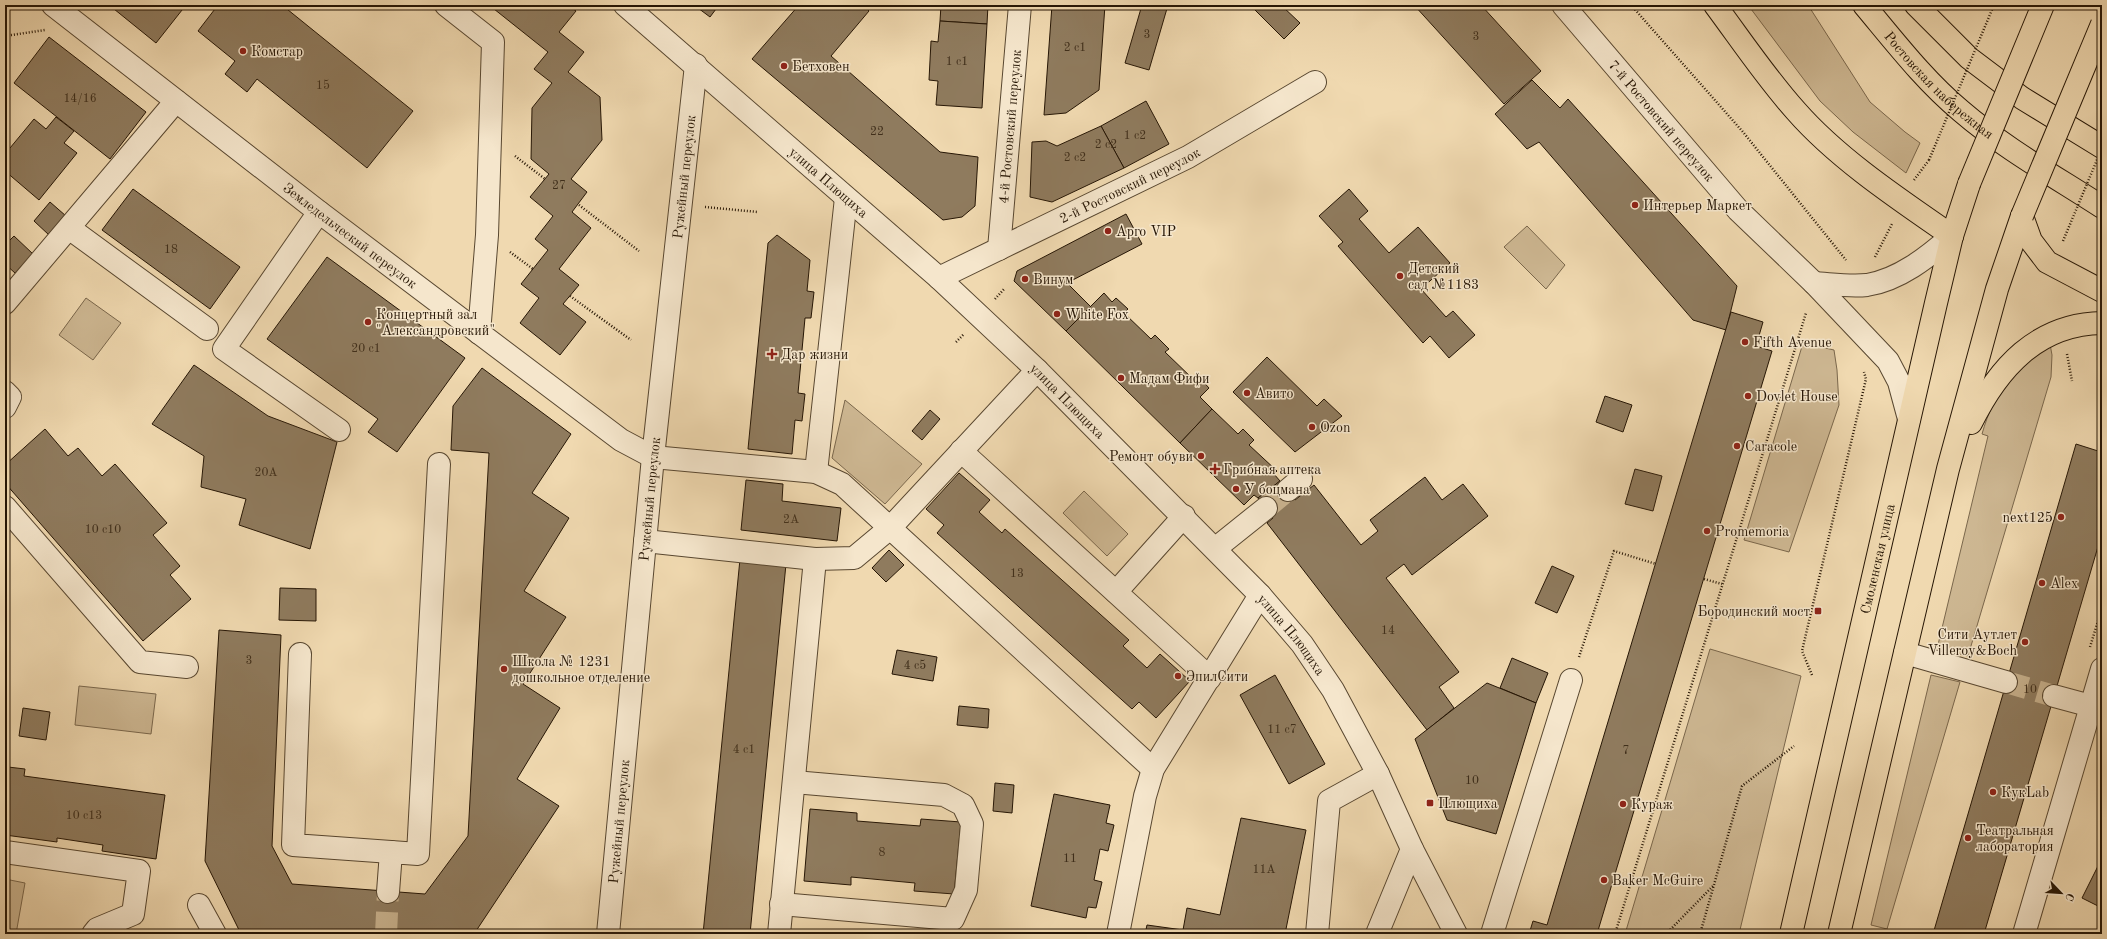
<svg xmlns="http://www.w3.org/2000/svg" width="2107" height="939" font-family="'Old Standard TT',serif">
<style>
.green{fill:#ceb893;stroke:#7a674c}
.building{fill:#8f7b5e;stroke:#261605}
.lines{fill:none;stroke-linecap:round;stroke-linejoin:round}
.minor-tunnel{stroke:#c8b28e;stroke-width:22;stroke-dasharray:22 11;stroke-linecap:butt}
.minor-casing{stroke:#584730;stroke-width:24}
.major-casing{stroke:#261605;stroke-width:24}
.path{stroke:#261605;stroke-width:2.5;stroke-dasharray:1 2;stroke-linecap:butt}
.minor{stroke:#f5e6cc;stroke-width:22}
.major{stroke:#f0d9b0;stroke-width:22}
.major-bridge-casing{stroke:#261605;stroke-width:24;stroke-linecap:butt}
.path-bridge{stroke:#261605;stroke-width:2.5;stroke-dasharray:1 2;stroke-linecap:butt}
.major-bridge{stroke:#f0d9b0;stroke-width:22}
.poi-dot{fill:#8f2418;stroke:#f5e6cc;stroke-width:1.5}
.labels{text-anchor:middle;stroke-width:3;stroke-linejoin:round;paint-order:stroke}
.number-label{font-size:12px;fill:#402f1b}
.poi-label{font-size:14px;fill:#261605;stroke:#f5e6cc;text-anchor:start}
.street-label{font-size:14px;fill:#261605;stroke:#f5e6cc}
</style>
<rect width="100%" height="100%" fill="#f0d9b0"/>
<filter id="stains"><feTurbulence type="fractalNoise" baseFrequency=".005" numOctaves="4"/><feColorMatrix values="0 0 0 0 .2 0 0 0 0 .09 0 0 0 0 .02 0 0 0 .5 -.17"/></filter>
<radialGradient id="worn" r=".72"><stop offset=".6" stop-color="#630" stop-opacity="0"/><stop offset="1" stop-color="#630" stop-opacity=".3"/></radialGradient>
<!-- green -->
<g class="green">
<polygon points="1748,5 1808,5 1870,102 1905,132 1920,143 1906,173 1853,132 1820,101"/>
<polygon points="1527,226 1565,265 1546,289 1504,247"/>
<polygon points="86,298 121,323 93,360 59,335"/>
<polygon points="1803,343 1834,350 1837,370 1839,405 1789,552 1744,540"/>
<path d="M 2050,344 L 2052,355 L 2051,377 L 1968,656 L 1937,649 L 1988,436 L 1982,434 C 1994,391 2014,371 2050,344 Z"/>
<polygon points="845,400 922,464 885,504 832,458"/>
<polygon points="1084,491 1128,534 1107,556 1063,513"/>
<polygon points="1710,649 1801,676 1739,934 1625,934"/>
<polygon points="1931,675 1960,682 1887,929 1871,925"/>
<polygon points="79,686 156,694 151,734 75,725"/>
<polygon points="5,879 25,883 16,934 5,934"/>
</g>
<!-- building -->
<g class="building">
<polygon points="118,5 186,5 156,43 114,9"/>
<polygon points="218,5 282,5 413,111 367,168 257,79 247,92 225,74 235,61 198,31"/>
<polygon points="489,5 568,5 576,11 559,32 584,52 568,72 600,97 602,140 571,179 587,192 572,212 591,228 559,269 579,285 563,304 586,322 560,355 520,323 539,298 521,284 548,250 535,239 553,216 530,197 549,174 531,159 532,108 552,83 534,69 548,52"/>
<polygon points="694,5 719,5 710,17"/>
<polygon points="799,5 863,5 869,11 831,56 940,152 978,157 975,206 962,217 943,220 752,59"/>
<polygon points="941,5 988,5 987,24 940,21"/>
<polygon points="1052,5 1105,5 1099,90 1066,113 1044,115"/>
<polygon points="1142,5 1168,5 1149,70 1125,63"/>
<polygon points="1254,5 1281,5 1300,23 1284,39 1252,7"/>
<polygon points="1414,5 1481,5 1541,71 1504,104"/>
<polygon points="940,21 987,24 982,108 936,105 938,81 929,80 931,41 938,42"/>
<polygon points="49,37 146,112 110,159 14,83"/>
<polygon points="1532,80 1560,108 1568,99 1737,286 1726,330 1693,320 1539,142 1527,149 1495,114"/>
<polygon points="1146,101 1169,144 1124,168 1101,126"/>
<polygon points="56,117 74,131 64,143 77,153 39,200 5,171 5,144 10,148 34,119 46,129"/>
<polygon points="1101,126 1124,168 1052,202 1030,197 1032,142 1046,141 1057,146"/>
<polygon points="133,189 240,267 210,309 102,230"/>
<polygon points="1349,189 1368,211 1359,219 1389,253 1418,227 1450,263 1421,289 1446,317 1453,311 1475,335 1449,358 1430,336 1423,343 1338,246 1343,242 1319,216"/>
<polygon points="50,202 66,216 49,235 34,221"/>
<polygon points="1126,214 1142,244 1067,283 1091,307 1066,331 1014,281 1017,271"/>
<polygon points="777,235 810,260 807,291 814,292 811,318 805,318 798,393 805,394 802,421 795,420 792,454 748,449 768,243"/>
<polygon points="14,236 33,254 15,273 5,264 5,245"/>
<polygon points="327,257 465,358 397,452 368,432 378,419 267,339"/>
<polygon points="1104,293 1112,302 1116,298 1128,309 1124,313 1151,339 1155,335 1169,349 1165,352 1194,380 1198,376 1209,388 1200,397 1212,409 1180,443 1066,331"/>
<polygon points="1731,312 1763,322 1756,346 1772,351 1597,934 1529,934 1533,921 1547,925"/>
<polygon points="1267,357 1317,406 1324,399 1342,416 1295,452 1233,392"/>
<polygon points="194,365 268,416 337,442 310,549 239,525 246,499 201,487 204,456 152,424"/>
<polygon points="482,368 571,434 532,493 569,518 524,591 566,617 523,684 560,708 517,779 559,806 474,934 241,934 205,861 219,630 281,635 272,846 292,884 425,894 468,836 489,453 451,450 453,406"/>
<polygon points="1605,396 1632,405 1623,432 1596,422"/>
<polygon points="1212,409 1238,434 1243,429 1254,440 1249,445 1277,471 1274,474 1280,481 1258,498 1254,495 1244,505 1180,443"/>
<polygon points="930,410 940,419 922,440 912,431"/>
<polygon points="45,429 68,456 78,448 102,476 115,464 167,523 153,535 180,566 170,575 191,599 143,641 5,483 5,465"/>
<polygon points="2102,437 2102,533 1984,934 1933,934 2076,444 2098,451"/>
<polygon points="1635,469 1662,476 1653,511 1625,504"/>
<polygon points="959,473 990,500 979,512 1002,533 1005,529 1129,640 1123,646 1147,668 1160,654 1190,681 1156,718 1139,702 1132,709 937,533 944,525 926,509"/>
<polygon points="1425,477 1442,500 1463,484 1488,516 1412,575 1404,564 1386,578 1459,672 1439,687 1454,708 1427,730 1267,523 1273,518 1258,498 1280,481 1295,500 1314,485 1361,545 1378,531 1370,520"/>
<polygon points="746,480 783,484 782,501 841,508 837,541 741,530"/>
<polygon points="889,550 904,565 886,582 872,568"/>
<polygon points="740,559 786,564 750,934 703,934"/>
<polygon points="1552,566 1574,576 1557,613 1535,603"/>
<polygon points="280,588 316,589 316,621 279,620"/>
<polygon points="897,650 937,657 933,681 892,674"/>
<polygon points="1512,658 1548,673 1536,703 1500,688"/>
<polygon points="1275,675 1325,764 1289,784 1240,695"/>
<polygon points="1487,683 1536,703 1496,834 1447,820 1415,739"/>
<polygon points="959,706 989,709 988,728 957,725"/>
<polygon points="23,708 50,712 46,740 19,736"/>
<polygon points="8,767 25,769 24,776 165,795 156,859 102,851 103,845 57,838 57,842 5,835 5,785"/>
<polygon points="995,783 1014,785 1012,813 993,811"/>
<polygon points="1054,794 1110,805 1106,823 1114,825 1108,851 1100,849 1097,865 1094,880 1102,882 1096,908 1088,907 1086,918 1031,906"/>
<polygon points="810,809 857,813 857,821 920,826 921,819 961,822 954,894 914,891 915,883 851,877 851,885 804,881"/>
<polygon points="1241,818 1306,830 1285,934 1145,934 1147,925 1183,930 1187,908 1220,915"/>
<polygon points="2102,858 2102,908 2082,898"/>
</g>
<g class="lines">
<!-- minor-tunnel -->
<g class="minor-tunnel">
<polyline points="1266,508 1288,490"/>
<polyline points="2006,682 2054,696"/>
<polyline points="386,934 388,892"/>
</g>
<defs>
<g id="minor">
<path id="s1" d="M 53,5 L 319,212 L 621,440 L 653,457 L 816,472 L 842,484 L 890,528 L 1037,370"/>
<polyline points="446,5 493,42 487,235 479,333"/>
<path id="s2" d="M 625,5 L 939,278 L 1037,370 L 1260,595 L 1302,644 L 1333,690 L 1378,774 L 1412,849 L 1456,934"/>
<path id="s3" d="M 1563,5 L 1738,210 L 1814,283 L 1888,361 L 1899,382 L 1909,419"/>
<polyline points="319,212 224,349 339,430"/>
<polyline points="69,228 207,329"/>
<path id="s4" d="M 999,249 L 1020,5"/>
<path id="s5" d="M 939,278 L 1188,157 L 1315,82"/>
<path d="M 1814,283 C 1831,284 1850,287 1867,285 C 1899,280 1928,257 1952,236"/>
<polyline points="5,303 176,101"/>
<polyline points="5,392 10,397 5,407"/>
<polyline points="961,451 1210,678"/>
<polyline points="816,472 846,198"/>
<polyline points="1288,490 1301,479"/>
<polyline points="5,507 140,662 187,667"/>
<polyline points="645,541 815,559 854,558 890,528 1153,769"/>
<polyline points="1216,548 1266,508"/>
<polyline points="1116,592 1184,516"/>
<polyline points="1905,653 2006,682"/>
<polyline points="300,654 293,845 391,852"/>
<polyline points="2054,696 2091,706"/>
<polyline points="5,852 139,871 133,914 97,929 93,934"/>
<polyline points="388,892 391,852 418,854 439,464"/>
<polyline points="781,904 953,919 966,890 972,824 963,805 944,795 794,782"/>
<polyline points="199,905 215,934"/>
<path id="s6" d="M 608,934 L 653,457 L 696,65"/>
<polyline points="779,934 815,559"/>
<polyline points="1118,934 1145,796 1153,769 1260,595"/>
<polyline points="1317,934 1329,801 1378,774"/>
<polyline points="1377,934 1412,849"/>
<polyline points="1492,934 1571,680"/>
<polyline points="2024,934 2102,669"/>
</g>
<g id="major">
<path d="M 1715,5 C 1741,40 1767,79 1796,111 C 1838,159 1900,200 1952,236"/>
<path id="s7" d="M 1864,5 C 1895,42 1924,80 1961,111 C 2004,148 2054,176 2102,207"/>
<polyline points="1916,5 1969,58 2022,98 2102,147"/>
<polyline points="2022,216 2031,241 2047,262 2102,291"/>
<path d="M 1971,423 C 1998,368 2037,324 2102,323"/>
<path id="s8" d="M 1791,934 L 1936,303 L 1952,236 L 1969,184"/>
<polyline points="1839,934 1948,469 1997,289 2022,216"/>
</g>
</defs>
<!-- minor casing -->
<use href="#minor" class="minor-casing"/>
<!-- major casing -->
<use href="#major" class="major-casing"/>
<!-- path -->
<g class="path">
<polyline points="1631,5 1743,132 1846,260"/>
<polyline points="5,36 45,30"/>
<polyline points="515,156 545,179"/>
<polyline points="1914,180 1929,160"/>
<polyline points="579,205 639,251"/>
<polyline points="705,207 758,212"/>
<polyline points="510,252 533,269"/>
<polyline points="1875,257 1892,224"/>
<polyline points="570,296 631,340"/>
<polyline points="995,299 1005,288"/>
<polyline points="956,342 964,334"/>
<polyline points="2067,354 2072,381"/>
<polyline points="1704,579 1722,584"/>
<polyline points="2090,647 2102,608"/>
<polyline points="1579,657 1614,551 1656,564"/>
<polyline points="1812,675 1802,651 1866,379 1864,372"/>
<polyline points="1615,934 1806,313"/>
<polyline points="1666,934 1713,886"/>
<polyline points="1700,934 1742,786 1794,746"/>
</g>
<!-- minor -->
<use href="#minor" class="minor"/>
<!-- major -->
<use href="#major" class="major"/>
<defs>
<g id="major-bridge">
<polyline points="1969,184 2043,5"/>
<polyline points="2022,216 2102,24"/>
</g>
</defs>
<!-- major-bridge casing -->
<use href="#major-bridge" class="major-bridge-casing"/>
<!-- path-bridge -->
<g class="path-bridge">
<polyline points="1929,160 1994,5"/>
<polyline points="2063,241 2102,148"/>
</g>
<!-- major-bridge -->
<use href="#major-bridge" class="major-bridge"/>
</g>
<!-- markers -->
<g class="poi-dot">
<circle cx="243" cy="51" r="4"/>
<circle cx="784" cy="66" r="4"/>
<circle cx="1635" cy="205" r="4"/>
<circle cx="1108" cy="231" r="4"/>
<circle cx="1400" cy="276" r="4"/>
<circle cx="1025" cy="279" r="4"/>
<circle cx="1057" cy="314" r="4"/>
<circle cx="368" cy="322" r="4"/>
<circle cx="1745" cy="342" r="4"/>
<path d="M770 348h4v4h4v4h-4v4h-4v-4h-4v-4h4z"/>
<circle cx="1121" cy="378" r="4"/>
<circle cx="1247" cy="393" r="4"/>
<circle cx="1748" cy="396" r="4"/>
<circle cx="1312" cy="427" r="4"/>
<circle cx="1737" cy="446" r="4"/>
<circle cx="1201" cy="456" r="4"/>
<path d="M1213 463h4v4h4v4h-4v4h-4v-4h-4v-4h4z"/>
<circle cx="1236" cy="489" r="4"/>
<circle cx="2061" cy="517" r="4"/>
<circle cx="1707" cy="531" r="4"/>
<circle cx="2042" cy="583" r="4"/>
<rect x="1814" y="607" width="8" height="8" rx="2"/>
<circle cx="2025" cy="642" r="4"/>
<circle cx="504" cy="669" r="4"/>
<circle cx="1178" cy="676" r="4"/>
<circle cx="1993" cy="792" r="4"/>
<rect x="1426" y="799" width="8" height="8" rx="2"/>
<circle cx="1623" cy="804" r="4"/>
<circle cx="1968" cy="838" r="4"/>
<circle cx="1604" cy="880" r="4"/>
</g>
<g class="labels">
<!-- number labels -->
<g class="number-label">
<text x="1147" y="38">3</text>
<text x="1476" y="40">3</text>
<text x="1075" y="51">2 с1</text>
<text x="957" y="65">1 с1</text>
<text x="323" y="89">15</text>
<text x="80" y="102">14/16</text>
<text x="877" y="135">22</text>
<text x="1135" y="139">1 с2</text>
<text x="1106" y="148">2 с2</text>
<text x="1075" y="161">2 с2</text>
<text x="559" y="189">27</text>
<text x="171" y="253">18</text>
<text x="366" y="352">20 с1</text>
<text x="266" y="476">20А</text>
<text x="791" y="523">2А</text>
<text x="103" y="533">10 с10</text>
<text x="1017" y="577">13</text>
<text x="1388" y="634">14</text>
<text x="249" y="664">3</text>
<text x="915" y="669">4 с5</text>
<text x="2030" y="693">10</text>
<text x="1282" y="733">11 c7</text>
<text x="744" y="753">4 с1</text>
<text x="1626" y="754">7</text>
<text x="1472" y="784">10</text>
<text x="84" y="819">10 с13</text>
<text x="882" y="856">8</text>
<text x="1070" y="862">11</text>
<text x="1264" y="873">11А</text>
</g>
<!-- poi labels -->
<g class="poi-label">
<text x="251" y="56">Комстар</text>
<text x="792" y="71">Бетховен</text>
<text x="1643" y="210">Интерьер Маркет</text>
<text x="1116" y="236">Арго VIP</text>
<text x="1408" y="273">Детский<tspan x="1408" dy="16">сад №1183</tspan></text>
<text x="1033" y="284">Винум</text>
<text x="376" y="319">Концертный зал<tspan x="376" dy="16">"Александровский"</tspan></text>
<text x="1065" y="319">White Fox</text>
<text x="1753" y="347">Fifth Avenue</text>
<text x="781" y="359">Дар жизни</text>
<text x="1129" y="383">Мадам Фифи</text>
<text x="1255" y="398">Авито</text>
<text x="1756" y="401">Dovlet House</text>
<text x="1320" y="432">Ozon</text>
<text x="1745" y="451">Caracole</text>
<text x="1193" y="461" text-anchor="end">Ремонт обуви</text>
<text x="1223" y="474">Грибная аптека</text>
<text x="1244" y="494">У боцмана</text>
<text x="2053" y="522" text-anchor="end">next125</text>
<text x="1715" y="536">Promemoria</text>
<text x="2050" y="588">Alex</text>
<text x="1810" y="616" text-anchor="end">Бородинский мост</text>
<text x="2017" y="639" text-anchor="end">Сити Аутлет<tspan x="2017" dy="16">Villeroy&amp;Boch</tspan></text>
<text x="512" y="666">Школа № 1231<tspan x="512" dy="16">дошкольное отделение</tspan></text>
<text x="1186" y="681">ЭпилСити</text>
<text x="2001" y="797">КукLab</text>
<text x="1438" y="808">Плющиха</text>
<text x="1631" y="809">Кураж</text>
<text x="1976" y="835">Театральная<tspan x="1976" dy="16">лаборатория</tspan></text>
<text x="1612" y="885">Baker McGuire</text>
</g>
<!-- street labels -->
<g class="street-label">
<text dy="5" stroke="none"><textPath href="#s7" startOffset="110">Ростовская набережная</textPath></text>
<text dy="5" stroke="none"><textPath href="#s3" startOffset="152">7-й Ростовский переулок</textPath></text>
<text dy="5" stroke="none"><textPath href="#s4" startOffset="123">4-й Ростовский переулок</textPath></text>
<text dy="5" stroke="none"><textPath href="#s6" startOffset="761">Ружейный переулок</textPath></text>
<text dy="5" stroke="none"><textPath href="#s2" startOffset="270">улица Плющиха</textPath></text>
<text dy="5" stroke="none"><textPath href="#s5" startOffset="212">2-й Ростовский переулок</textPath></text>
<text dy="5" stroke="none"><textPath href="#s1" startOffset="376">Земледельческий переулок</textPath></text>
<text dy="5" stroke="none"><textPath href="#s2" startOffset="594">улица Плющиха</textPath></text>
<text dy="5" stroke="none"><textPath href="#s6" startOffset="437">Ружейный переулок</textPath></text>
<text dy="5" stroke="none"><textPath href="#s8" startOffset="385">Смоленская улица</textPath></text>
<text dy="5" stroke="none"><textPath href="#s2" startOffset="918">улица Плющиха</textPath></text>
<text dy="5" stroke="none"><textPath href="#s6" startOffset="113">Ружейный переулок</textPath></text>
</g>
</g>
<!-- margin -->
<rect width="2107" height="939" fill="none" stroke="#f0d9b0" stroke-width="20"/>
<rect x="6" y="6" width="2095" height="927" fill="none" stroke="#261605" stroke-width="2"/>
<rect x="10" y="10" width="2087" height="919" fill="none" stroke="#261605"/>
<!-- north arrow -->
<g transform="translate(2061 893) rotate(115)" stroke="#f5e6cc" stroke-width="3" paint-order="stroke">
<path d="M0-3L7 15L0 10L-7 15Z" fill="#261605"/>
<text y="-6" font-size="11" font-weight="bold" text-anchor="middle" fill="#261605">С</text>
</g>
<rect width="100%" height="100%" filter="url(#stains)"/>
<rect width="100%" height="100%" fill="url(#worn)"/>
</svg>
